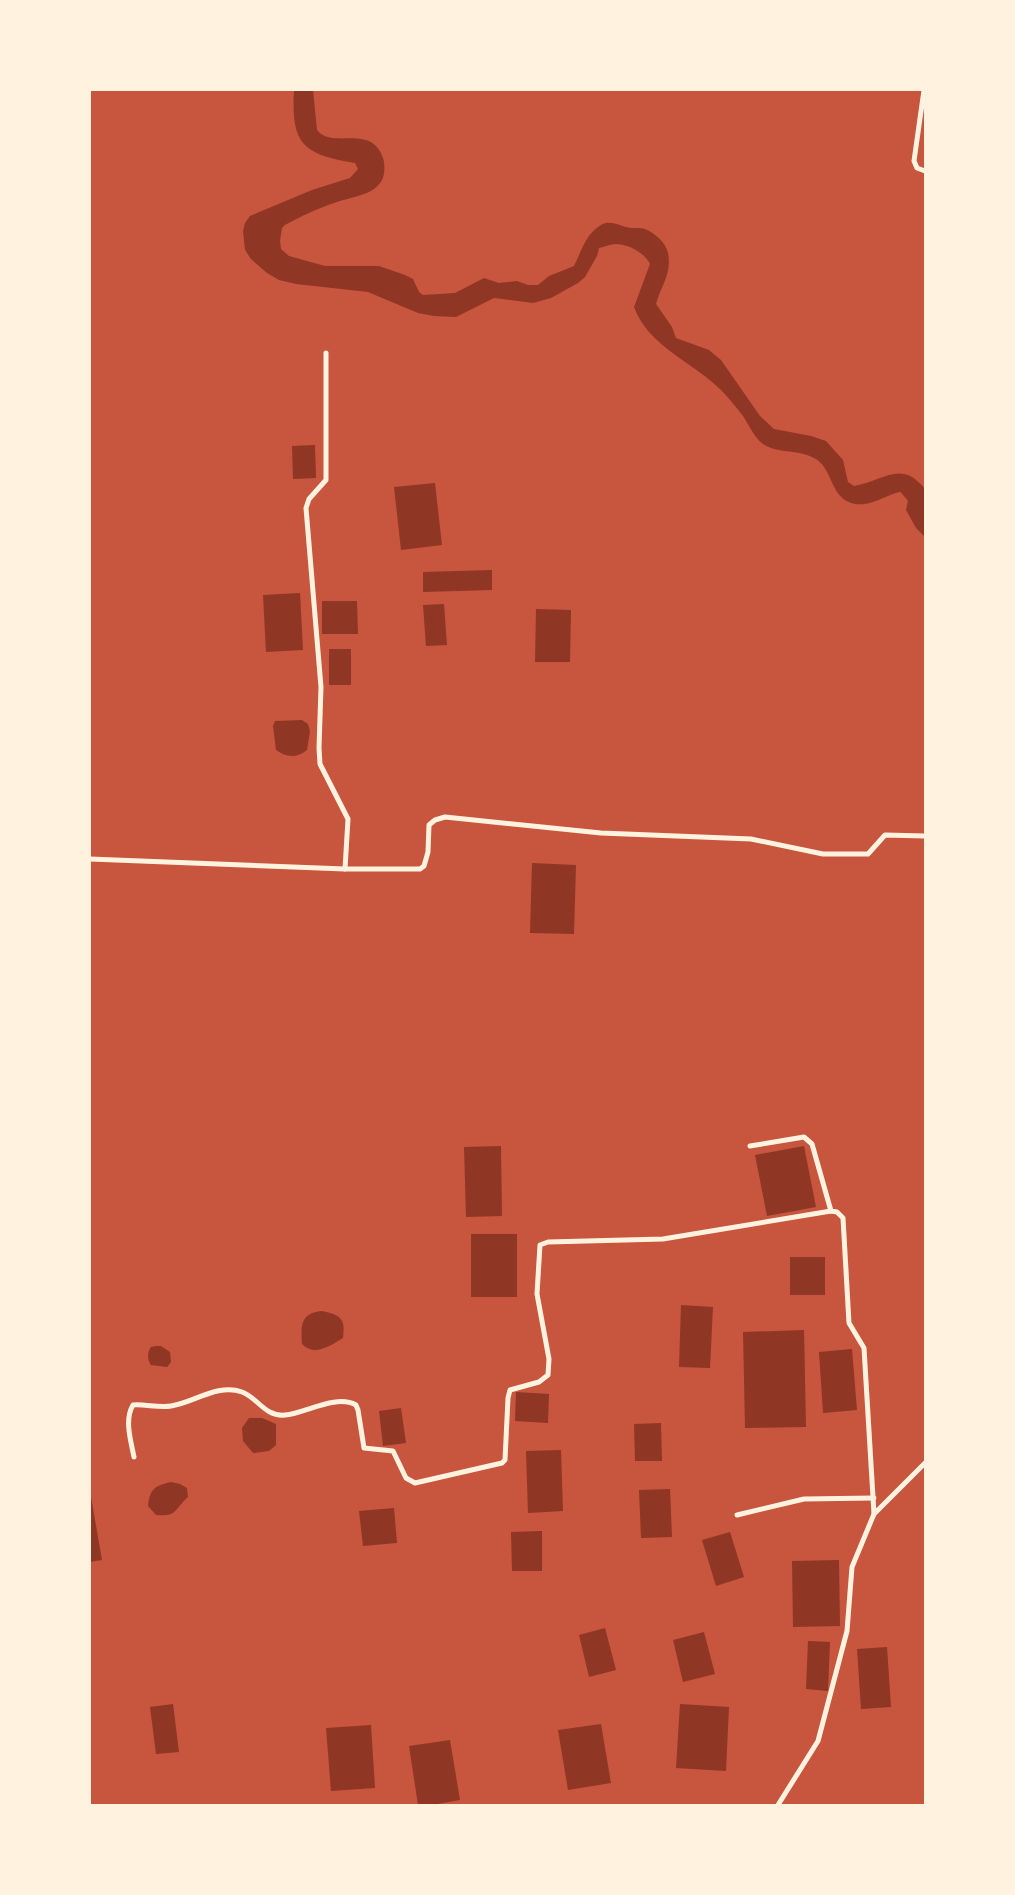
<svg xmlns="http://www.w3.org/2000/svg" width="1015" height="1895" font-family="Montserrat,sans-serif">
<style>
.water{fill:#8f3625}
.lines{fill:none;stroke-linecap:round;stroke-linejoin:round}
.canal{stroke:#8f3625;stroke-width:9}
.minor{stroke:#fff3e0;stroke-width:5}
</style>
<rect width="100%" height="100%" fill="#c8553d"/>
<!-- water -->
<g class="water">
<path d="M 294,90 L 313,90 L 317,130 C 332,150 371,123 383,158 C 385,163 385,175 382,180 C 374,196 349,197 334,203 C 319,208 299,217 285,225 L 282,228 L 280,241 L 281,249 L 289,256 L 325,266 L 379,266 L 405,275 L 413,279 L 419,292 L 423,295 L 455,293 L 484,278 L 499,283 L 517,281 L 528,285 L 538,285 L 549,276 L 574,266 C 582,250 585,235 601,225 C 609,220 618,225 626,227 C 632,229 640,227 645,229 C 655,233 666,243 668,253 C 672,274 661,286 656,304 L 672,327 L 676,338 L 709,350 L 721,360 L 760,416 L 774,429 L 811,436 L 826,441 L 843,460 L 848,482 L 854,486 C 884,481 901,459 925,489 L 925,537 L 916,528 L 906,510 L 910,491 C 890,490 875,507 855,504 C 829,499 834,468 814,458 C 798,449 778,454 763,444 C 754,437 749,425 743,416 C 736,407 729,398 721,390 C 693,362 648,346 634,307 L 650,264 C 645,253 628,244 616,244 C 611,244 604,247 599,248 L 597,256 L 585,277 L 578,283 L 551,298 L 533,303 L 494,298 L 456,317 L 434,316 L 418,313 L 368,292 L 296,284 L 279,280 L 267,273 L 251,259 L 245,250 L 243,231 L 245,223 L 250,216 L 312,190 L 350,178 L 358,169 L 355,163 C 303,154 291,145 294,90 Z"/>
<polygon points="315,445 316,478 293,479 292,446"/>
<polygon points="435,483 442,545 401,550 394,487"/>
<polygon points="492,570 492,590 423,592 423,572"/>
<polygon points="300,593 303,650 266,652 263,595"/>
<polygon points="322,601 357,601 358,634 322,634"/>
<polygon points="444,604 447,645 426,646 423,605"/>
<polygon points="536,609 571,610 570,662 535,662"/>
<rect x="329" y="649" width="22" height="36"/>
<path d="M 302,720 L 308,724 L 310,731 L 307,750 C 296,759 286,757 276,750 L 273,726 L 275,721 Z"/>
<polygon points="532,863 576,865 574,934 530,933"/>
<polygon points="501,1146 502,1216 466,1217 464,1147"/>
<polygon points="804,1146 816,1207 767,1216 755,1155"/>
<rect x="471" y="1234" width="46" height="63"/>
<rect x="790" y="1257" width="35" height="38"/>
<polygon points="681,1305 713,1307 710,1368 679,1367"/>
<path d="M 322,1311 C 340,1315 346,1318 343,1338 C 330,1346 314,1357 302,1344 C 301,1326 300,1313 322,1311 Z"/>
<polygon points="804,1330 806,1427 745,1428 743,1332"/>
<path d="M 156,1346 L 161,1346 L 170,1352 L 171,1362 L 167,1367 L 151,1365 C 147,1359 147,1353 151,1347 Z"/>
<polygon points="852,1349 857,1410 823,1413 819,1352"/>
<polygon points="516,1392 549,1394 548,1423 515,1421"/>
<polygon points="401,1408 406,1443 383,1446 379,1411"/>
<polygon points="249,1418 262,1418 276,1424 276,1445 269,1451 253,1453 243,1441 242,1428"/>
<polygon points="661,1423 662,1461 635,1461 634,1424"/>
<polygon points="561,1450 563,1511 528,1513 526,1451"/>
<path d="M 171,1482 L 180,1484 L 187,1488 L 188,1497 C 174,1510 177,1517 156,1515 L 148,1506 C 150,1489 154,1486 171,1482 Z"/>
<polygon points="670,1489 672,1537 641,1538 639,1490"/>
<polygon points="90,1491 102,1560 90,1562"/>
<polygon points="394,1508 397,1543 363,1546 359,1511"/>
<polygon points="542,1531 542,1571 512,1571 511,1532"/>
<polygon points="730,1532 744,1577 716,1586 702,1540"/>
<polygon points="839,1560 840,1626 793,1627 792,1561"/>
<polygon points="605,1628 616,1670 589,1677 579,1635"/>
<polygon points="704,1632 715,1674 683,1682 673,1640"/>
<polygon points="808,1641 830,1642 828,1691 806,1689"/>
<polygon points="887,1647 891,1707 861,1709 857,1649"/>
<polygon points="173,1704 179,1752 156,1754 150,1707"/>
<polygon points="680,1704 729,1707 726,1771 676,1768"/>
<polygon points="601,1724 611,1783 568,1790 558,1730"/>
<polygon points="371,1725 375,1788 331,1791 326,1728"/>
<polygon points="450,1740 460,1800 432,1805 418,1805 409,1746"/>
</g>
<g class="lines">
<!-- canal -->
<polyline class="canal" points="898,482 925,514"/>
<!-- minor -->
<g class="minor">
<polyline points="924,90 914,161 917,168 925,171"/>
<polyline points="326,353 326,480 309,499 306,508 321,687 319,748 320,764 348,819 345,869 420,869 424,866 428,852 429,825 435,820 445,817 601,833 751,839 823,854 868,854 885,835 925,836"/>
<polyline points="90,859 345,869"/>
<polyline points="750,1146 804,1137 812,1144 831,1211 837,1212 843,1218 849,1323 864,1348 874,1514"/>
<path d="M 134,1457 C 131,1441 124,1420 133,1405 C 145,1404 159,1408 171,1406 C 193,1403 218,1383 242,1392 C 258,1398 265,1417 285,1415 C 306,1413 336,1394 356,1405 L 358,1410 L 364,1448 L 393,1451 L 406,1478 L 415,1483 L 502,1463 L 505,1460 L 508,1398 L 510,1390 L 539,1382 L 548,1375 L 549,1359 L 537,1294 L 540,1245 L 548,1242 L 663,1239 L 831,1211"/>
<polyline points="737,1515 804,1499 874,1498"/>
<polyline points="778,1805 818,1741 847,1631 852,1567 874,1514 925,1463"/>
</g>
</g>
<!-- border -->
<rect width="1015" height="1895" fill="none" stroke="#fff3e0" stroke-width="182"/>
</svg>
